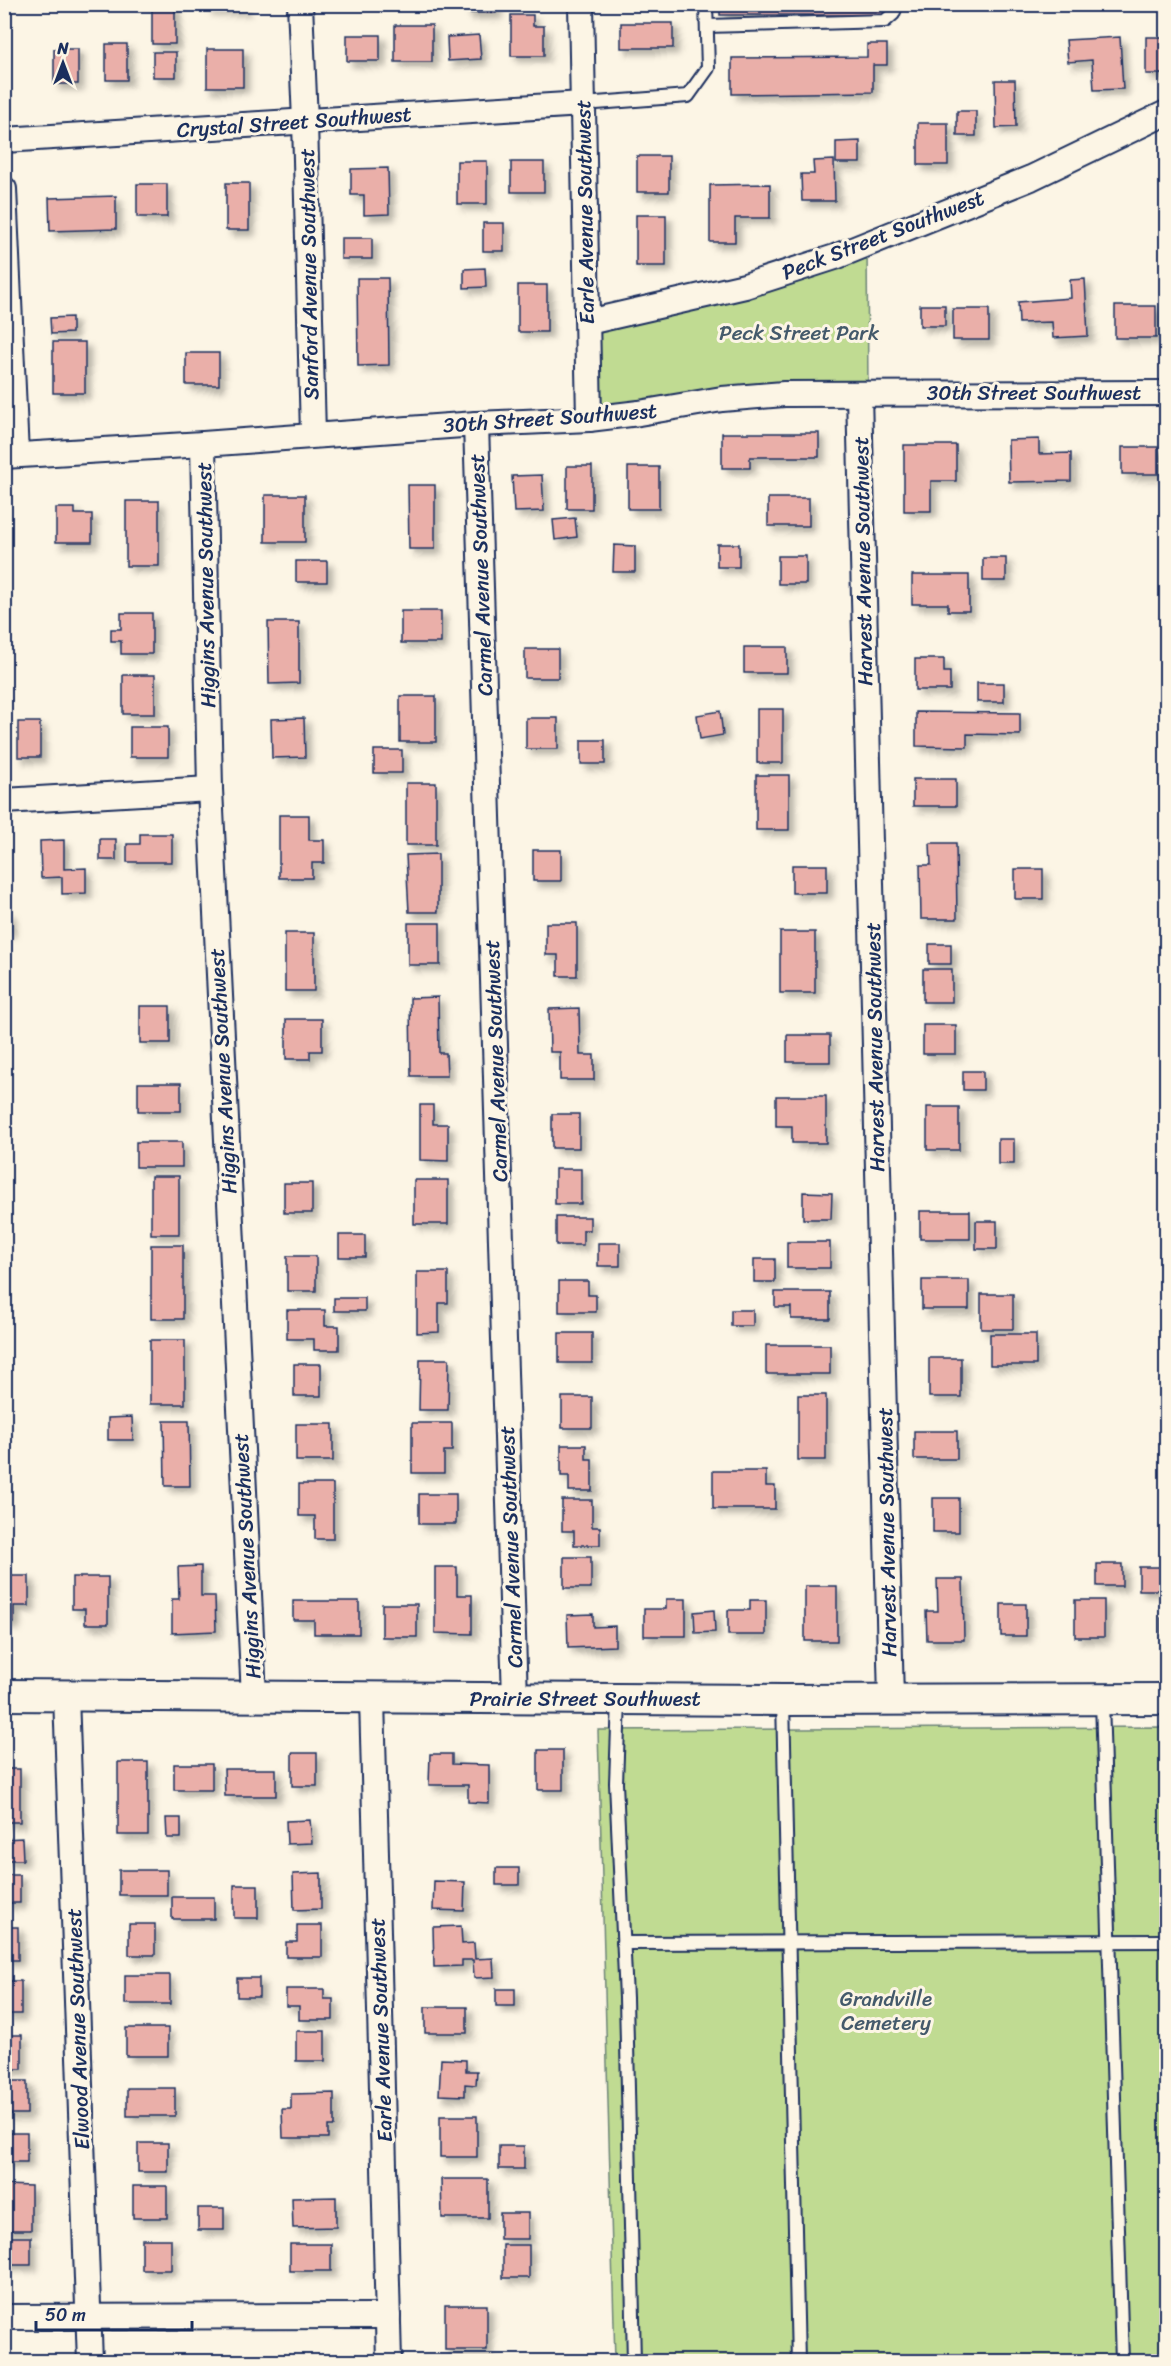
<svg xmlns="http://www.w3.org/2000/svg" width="1171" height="2366" font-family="Sriracha,sans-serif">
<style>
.green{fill:#c0db92;stroke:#6e8578;stroke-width:1.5}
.building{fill:#eaafa9;stroke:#1b2f5e;stroke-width:1.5;filter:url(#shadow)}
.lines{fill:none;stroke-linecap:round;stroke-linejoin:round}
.service-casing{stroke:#1b2f5e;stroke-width:16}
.minor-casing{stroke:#1b2f5e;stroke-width:28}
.tertiary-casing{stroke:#1b2f5e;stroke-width:34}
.service{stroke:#fcf5e5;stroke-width:12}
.minor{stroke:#fcf5e5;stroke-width:24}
.tertiary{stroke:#fcf5e5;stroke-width:30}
.labels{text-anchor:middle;stroke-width:6;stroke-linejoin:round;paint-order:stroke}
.street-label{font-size:21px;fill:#1b2f5e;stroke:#fcf5e5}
.park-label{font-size:21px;fill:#445a6b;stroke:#fcf5e5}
</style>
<defs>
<filter id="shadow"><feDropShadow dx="5.5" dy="5.5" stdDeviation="3" flood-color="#0004"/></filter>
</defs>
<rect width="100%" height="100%" fill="#fcf5e5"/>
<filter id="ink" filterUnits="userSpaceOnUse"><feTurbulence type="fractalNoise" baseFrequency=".0167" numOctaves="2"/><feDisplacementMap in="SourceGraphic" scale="12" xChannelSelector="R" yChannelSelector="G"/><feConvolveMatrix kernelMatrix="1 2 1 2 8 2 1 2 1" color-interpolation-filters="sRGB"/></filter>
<g filter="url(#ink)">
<!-- green -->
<g class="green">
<polygon points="867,244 868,394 589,419 588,322"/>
<polygon points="1166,1727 1166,2361 615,2361 598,1730"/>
</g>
<!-- building -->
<g class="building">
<rect x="207" y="4" width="38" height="5"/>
<rect x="466" y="4" width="30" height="9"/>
<rect x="720" y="4" width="164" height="11"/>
<rect x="152" y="6" width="23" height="38"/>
<polygon points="511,15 533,15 533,26 544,26 544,56 511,56"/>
<rect x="621" y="23" width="52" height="25"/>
<rect x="395" y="25" width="37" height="37"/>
<rect x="347" y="35" width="33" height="26"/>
<polygon points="479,35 481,59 448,61 447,37"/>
<polygon points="1120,37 1123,89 1094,90 1092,60 1068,62 1066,40"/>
<rect x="1146" y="37" width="20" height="37"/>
<rect x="106" y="44" width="21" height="36"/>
<polygon points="867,44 887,44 887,65 873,65 873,92 732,94 732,58 867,57"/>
<rect x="54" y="49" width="24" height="35"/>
<rect x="207" y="49" width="36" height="38"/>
<rect x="153" y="52" width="23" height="25"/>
<polygon points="995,80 1015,80 1016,127 996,128"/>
<rect x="957" y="111" width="19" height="25"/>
<rect x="918" y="123" width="30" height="42"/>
<polygon points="860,141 860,163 836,163 836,142"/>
<rect x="637" y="156" width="32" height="36"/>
<polygon points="834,160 835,201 802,201 801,174 814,174 813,161"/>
<rect x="457" y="161" width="30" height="43"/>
<rect x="511" y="162" width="33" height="30"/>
<polygon points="388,168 389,214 364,215 364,195 351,195 351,169"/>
<rect x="226" y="183" width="23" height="47"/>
<rect x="137" y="184" width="30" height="33"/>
<polygon points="770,184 770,218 735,218 735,242 710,242 710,185"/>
<polygon points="116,196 116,229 50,231 49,198"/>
<rect x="636" y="215" width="30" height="51"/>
<rect x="483" y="223" width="21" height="28"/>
<rect x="341" y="238" width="31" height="21"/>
<polygon points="485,268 486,287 464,288 464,269"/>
<polygon points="357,278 388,278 389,365 358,366"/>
<polygon points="1085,279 1088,336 1053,338 1052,322 1019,323 1018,302 1071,298 1070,280"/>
<rect x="518" y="285" width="29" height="47"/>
<rect x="920" y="305" width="25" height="21"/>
<rect x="1115" y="306" width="41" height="32"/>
<rect x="953" y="309" width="36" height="31"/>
<polygon points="72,317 72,333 51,334 50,318"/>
<rect x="53" y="342" width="32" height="51"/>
<rect x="186" y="353" width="33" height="32"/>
<polygon points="722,433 819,433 819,457 750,457 750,468 722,468"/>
<polygon points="1039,439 1039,454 1071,453 1071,481 1009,482 1008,440"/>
<polygon points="904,445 956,445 956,481 931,481 931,511 904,511"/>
<rect x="1122" y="447" width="36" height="27"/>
<rect x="567" y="466" width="25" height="43"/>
<rect x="628" y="467" width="31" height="42"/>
<polygon points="542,475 544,511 514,512 512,476"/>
<polygon points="408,485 435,485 435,549 409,549"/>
<rect x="265" y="495" width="40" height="47"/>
<rect x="768" y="498" width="41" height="28"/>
<rect x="126" y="501" width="33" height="65"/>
<polygon points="56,508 75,508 75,514 92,514 92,542 56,542"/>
<polygon points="575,518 577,537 555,540 553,520"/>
<rect x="717" y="544" width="22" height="23"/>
<polygon points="614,545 635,546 635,572 613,572"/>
<rect x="778" y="556" width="28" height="28"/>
<rect x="983" y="558" width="23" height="23"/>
<rect x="296" y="561" width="31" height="21"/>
<polygon points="912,575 969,575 969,611 948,611 948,604 912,604"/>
<rect x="401" y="611" width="40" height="32"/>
<polygon points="121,613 152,613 152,654 121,654 121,641 111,641 111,629 121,629"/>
<polygon points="268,622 299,622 299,683 269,684"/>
<rect x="744" y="647" width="43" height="26"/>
<rect x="525" y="649" width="33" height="29"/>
<polygon points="915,659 944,659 944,672 950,672 950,690 915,690"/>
<rect x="123" y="675" width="32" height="39"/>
<rect x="977" y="683" width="27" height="19"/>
<rect x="400" y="696" width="36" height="46"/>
<rect x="757" y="709" width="26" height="54"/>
<polygon points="720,711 723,735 700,739 697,715"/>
<polygon points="916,712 1020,713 1020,735 967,734 967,747 916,746"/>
<polygon points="304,718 305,757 272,758 271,719"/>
<rect x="526" y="718" width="32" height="31"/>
<rect x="18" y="722" width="22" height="35"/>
<rect x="130" y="727" width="38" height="30"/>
<rect x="581" y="740" width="24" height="24"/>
<rect x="374" y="750" width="28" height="23"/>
<rect x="756" y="775" width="33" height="55"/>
<rect x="913" y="779" width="43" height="27"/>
<rect x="406" y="783" width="30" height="62"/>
<polygon points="279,815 309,815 309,840 324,840 324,863 312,863 312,878 279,878"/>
<polygon points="140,834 172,834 172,862 127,862 127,844 140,844"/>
<rect x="100" y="839" width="16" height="21"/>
<polygon points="64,840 64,869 86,868 86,893 62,894 62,877 41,878 40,841"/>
<polygon points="930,843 956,843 957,919 921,919 920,865 931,865"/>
<rect x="533" y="850" width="28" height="31"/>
<polygon points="438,854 438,912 409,912 406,855"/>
<rect x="792" y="865" width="35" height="28"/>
<rect x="1015" y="869" width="28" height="30"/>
<rect x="4" y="912" width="6" height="19"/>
<rect x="408" y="923" width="32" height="42"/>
<polygon points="546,923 577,923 577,976 558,976 558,955 546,955"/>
<rect x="780" y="932" width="35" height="61"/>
<rect x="285" y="933" width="29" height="58"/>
<rect x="929" y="944" width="22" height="20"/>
<rect x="923" y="969" width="29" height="33"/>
<polygon points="438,997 439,1053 446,1053 447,1076 411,1076 410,998"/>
<rect x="140" y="1006" width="30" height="37"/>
<polygon points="579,1008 580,1055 594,1055 594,1080 560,1080 560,1052 550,1052 549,1009"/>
<polygon points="286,1019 322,1019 322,1051 310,1051 310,1059 286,1059"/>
<rect x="923" y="1025" width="33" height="29"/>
<rect x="787" y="1035" width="43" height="27"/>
<rect x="963" y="1071" width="20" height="19"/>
<rect x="138" y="1083" width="43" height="28"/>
<polygon points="776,1096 826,1096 826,1143 792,1143 792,1126 776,1126"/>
<polygon points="420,1105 433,1105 433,1124 448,1124 448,1161 420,1160"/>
<rect x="927" y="1107" width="32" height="43"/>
<rect x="552" y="1114" width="27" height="34"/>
<rect x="998" y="1139" width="16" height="25"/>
<rect x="136" y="1142" width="46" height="25"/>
<rect x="555" y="1169" width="26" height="35"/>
<rect x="151" y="1176" width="28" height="58"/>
<rect x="414" y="1180" width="34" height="44"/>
<rect x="284" y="1183" width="28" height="30"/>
<polygon points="803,1192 832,1193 831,1219 803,1219"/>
<rect x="920" y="1211" width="50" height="28"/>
<polygon points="556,1217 590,1217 590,1230 583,1230 583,1245 556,1245"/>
<rect x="976" y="1221" width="21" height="28"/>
<rect x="339" y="1235" width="26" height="22"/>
<rect x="787" y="1242" width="43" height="26"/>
<rect x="598" y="1243" width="22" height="23"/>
<rect x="151" y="1245" width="32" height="74"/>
<rect x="287" y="1256" width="29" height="35"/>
<rect x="754" y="1259" width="21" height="23"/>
<polygon points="417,1272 448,1272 448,1303 439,1303 439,1332 417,1333"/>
<rect x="922" y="1280" width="47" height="29"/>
<polygon points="559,1281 588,1281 588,1295 596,1295 596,1312 559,1312"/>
<polygon points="775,1292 830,1292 830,1319 791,1319 791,1307 775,1307"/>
<rect x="981" y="1294" width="32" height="35"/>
<rect x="334" y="1298" width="31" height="13"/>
<polygon points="287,1310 325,1310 325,1326 339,1326 339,1350 314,1350 314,1339 287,1339"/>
<rect x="731" y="1310" width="22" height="16"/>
<rect x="559" y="1333" width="33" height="30"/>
<rect x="990" y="1334" width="46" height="31"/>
<rect x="150" y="1340" width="35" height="64"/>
<rect x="766" y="1345" width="64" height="29"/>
<rect x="929" y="1358" width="32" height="39"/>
<polygon points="420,1359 449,1359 448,1410 419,1410"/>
<rect x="294" y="1364" width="27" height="32"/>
<rect x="798" y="1395" width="28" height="65"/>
<rect x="562" y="1397" width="30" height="31"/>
<polygon points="132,1417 133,1440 108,1440 108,1418"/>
<polygon points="164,1421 189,1421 190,1486 165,1486"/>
<polygon points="412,1423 452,1423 452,1451 444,1451 444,1473 412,1473"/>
<rect x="296" y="1424" width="37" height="37"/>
<rect x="914" y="1431" width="43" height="28"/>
<polygon points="561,1445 586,1445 586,1459 592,1459 592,1491 569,1491 569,1476 561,1476"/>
<polygon points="713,1471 766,1471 766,1486 775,1486 775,1509 713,1509"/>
<polygon points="299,1484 333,1484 333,1539 315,1539 315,1516 299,1516"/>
<rect x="419" y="1494" width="37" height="30"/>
<rect x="933" y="1498" width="26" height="34"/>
<polygon points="562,1500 592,1500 592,1527 600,1527 600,1545 574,1545 574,1531 562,1531"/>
<rect x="564" y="1557" width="27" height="31"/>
<rect x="1097" y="1564" width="25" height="22"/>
<polygon points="201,1566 201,1596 215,1596 216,1631 172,1633 172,1599 179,1599 178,1567"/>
<polygon points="435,1567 457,1567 457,1595 472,1595 472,1634 435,1633"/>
<rect x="1139" y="1567" width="21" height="23"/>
<polygon points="4,1576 29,1576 29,1606 14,1606 14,1623 4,1623"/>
<polygon points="72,1577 108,1577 108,1624 85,1624 85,1609 72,1609"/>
<polygon points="937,1579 963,1579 964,1640 927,1640 926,1611 938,1611"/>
<rect x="805" y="1586" width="32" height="55"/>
<polygon points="666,1599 686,1599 686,1636 644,1636 644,1609 666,1609"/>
<polygon points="750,1600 766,1600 766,1635 728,1635 728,1610 750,1610"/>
<rect x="1075" y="1600" width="29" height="37"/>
<polygon points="293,1601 359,1601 359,1634 314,1634 314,1620 293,1620"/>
<rect x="382" y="1604" width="35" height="33"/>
<rect x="1001" y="1604" width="25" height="32"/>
<polygon points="714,1610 715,1632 695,1633 694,1612"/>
<polygon points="593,1614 593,1627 615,1626 615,1646 568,1648 567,1615"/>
<rect x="1161" y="1618" width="5" height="22"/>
<rect x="538" y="1750" width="25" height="40"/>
<rect x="292" y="1753" width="25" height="33"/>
<polygon points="430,1754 452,1754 452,1764 489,1765 489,1803 468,1802 468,1785 429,1785"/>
<rect x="118" y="1762" width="30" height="73"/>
<rect x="174" y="1764" width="38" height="26"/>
<rect x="4" y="1769" width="16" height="53"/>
<polygon points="224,1769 276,1769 276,1796 225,1796"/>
<polygon points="166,1818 181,1818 181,1838 167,1838"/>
<polygon points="310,1820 312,1843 287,1844 286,1821"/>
<polygon points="22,1838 23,1860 4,1860 4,1839"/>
<rect x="496" y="1868" width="23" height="17"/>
<rect x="119" y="1870" width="48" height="25"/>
<polygon points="321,1873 321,1909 294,1910 293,1874"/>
<rect x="4" y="1875" width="16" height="28"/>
<polygon points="434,1881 465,1882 464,1911 433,1910"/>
<rect x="234" y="1885" width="24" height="33"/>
<rect x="172" y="1897" width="42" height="22"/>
<rect x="129" y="1924" width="26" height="31"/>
<polygon points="297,1925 322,1925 322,1957 286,1957 286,1942 297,1942"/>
<polygon points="461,1926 462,1944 474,1943 475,1959 493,1958 494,1977 474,1978 473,1960 462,1960 462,1966 434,1967 433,1927"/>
<rect x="4" y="1927" width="14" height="33"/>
<rect x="125" y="1975" width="45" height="29"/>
<rect x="237" y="1978" width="22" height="19"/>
<rect x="4" y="1981" width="17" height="33"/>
<polygon points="286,1989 324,1989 324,1999 333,1999 333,2020 299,2020 299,2006 286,2006"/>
<rect x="496" y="1989" width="19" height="17"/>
<rect x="425" y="2007" width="42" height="26"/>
<rect x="126" y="2028" width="42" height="28"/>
<rect x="296" y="2031" width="29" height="30"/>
<rect x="4" y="2035" width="18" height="34"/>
<polygon points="441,2059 466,2060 466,2071 477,2071 476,2085 465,2084 465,2096 439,2095"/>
<rect x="4" y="2081" width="23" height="33"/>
<rect x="127" y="2088" width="48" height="28"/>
<polygon points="334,2093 334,2126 328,2126 328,2138 283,2138 282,2109 291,2109 291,2094"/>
<rect x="440" y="2116" width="37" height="41"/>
<rect x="4" y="2133" width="23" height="29"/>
<rect x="138" y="2143" width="30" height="29"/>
<rect x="499" y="2146" width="25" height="23"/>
<polygon points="441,2179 488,2179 488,2218 442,2218"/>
<polygon points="4,2185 31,2186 31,2230 4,2230"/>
<rect x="133" y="2186" width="34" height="32"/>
<polygon points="336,2197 336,2227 293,2228 292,2198"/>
<rect x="198" y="2208" width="26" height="22"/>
<rect x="500" y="2213" width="28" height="26"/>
<rect x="4" y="2237" width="27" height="28"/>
<rect x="142" y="2239" width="29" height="31"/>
<rect x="290" y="2244" width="41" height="27"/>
<rect x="503" y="2245" width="26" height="33"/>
<rect x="445" y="2305" width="42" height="45"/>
</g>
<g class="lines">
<defs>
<g id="service">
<polyline points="707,26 885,21 893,14 897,4"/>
<polyline points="583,104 688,96 708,68 706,4"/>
<polyline points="619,1700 616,1783 626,1998 634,2362"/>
<polyline points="783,1700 798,2362"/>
<polyline points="1102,1700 1122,2362"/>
<polyline points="623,1943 1166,1941"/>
</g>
<g id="minor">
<polyline points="300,4 305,121 313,435"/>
<polyline points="581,4 589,419"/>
<polyline points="4,140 583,104"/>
<polyline points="4,189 16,455"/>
<polyline points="588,322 745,286 835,257 1031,178 1166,113"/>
<polyline points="859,394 891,1700"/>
<polyline points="476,424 515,1699"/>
<polyline points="203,444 210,789 254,1697"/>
<polyline points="4,456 203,444 476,424 589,419 639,413 722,399 784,394 1166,393"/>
<polyline points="4,801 210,789"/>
<polyline points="66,1696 90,2362"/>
<polyline points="372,1698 389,2362"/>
<polyline points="4,2317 388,2316"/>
</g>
<polyline id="tertiary" points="4,1695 783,1700 1166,1699"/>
</defs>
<!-- service casing -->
<use href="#service" class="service-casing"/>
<!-- minor casing -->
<use href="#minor" class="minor-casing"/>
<!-- tertiary casing -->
<use href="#tertiary" class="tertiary-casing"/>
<!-- service -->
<use href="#service" class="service"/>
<!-- minor -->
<use href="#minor" class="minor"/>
<!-- tertiary -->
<use href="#tertiary" class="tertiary"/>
</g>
</g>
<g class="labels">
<!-- street labels -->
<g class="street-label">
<text transform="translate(294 122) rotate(-4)" y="7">Crystal Street Southwest</text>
<text transform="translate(585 212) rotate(-91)" y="7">Earle Avenue Southwest</text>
<text transform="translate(883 235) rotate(-21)" y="7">Peck Street Southwest</text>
<text transform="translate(309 274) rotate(-91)" y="7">Sanford Avenue Southwest</text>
<text x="1034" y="400">30th Street Southwest</text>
<text transform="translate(550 418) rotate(-4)" y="7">30th Street Southwest</text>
<text transform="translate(863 561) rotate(-91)" y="7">Harvest Avenue Southwest</text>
<text transform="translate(481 575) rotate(-92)" y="7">Carmel Avenue Southwest</text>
<text transform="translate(206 585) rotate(-91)" y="7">Higgins Avenue Southwest</text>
<text transform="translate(875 1047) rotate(-91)" y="7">Harvest Avenue Southwest</text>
<text transform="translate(496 1061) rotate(-92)" y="7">Carmel Avenue Southwest</text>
<text transform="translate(223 1071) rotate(-93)" y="7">Higgins Avenue Southwest</text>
<text transform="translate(887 1532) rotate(-91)" y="7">Harvest Avenue Southwest</text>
<text transform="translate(511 1547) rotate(-92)" y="7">Carmel Avenue Southwest</text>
<text transform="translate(247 1556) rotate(-93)" y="7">Higgins Avenue Southwest</text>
<text x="585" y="1706">Prairie Street Southwest</text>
<text transform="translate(78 2029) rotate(-92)" y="7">Elwood Avenue Southwest</text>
<text transform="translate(381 2030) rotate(-92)" y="7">Earle Avenue Southwest</text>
</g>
<!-- park labels -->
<g class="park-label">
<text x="799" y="340">Peck Street Park</text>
<text x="886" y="2006">Grandville<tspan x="886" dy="24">Cemetery</tspan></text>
</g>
</g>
<!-- margin -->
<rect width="1171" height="2366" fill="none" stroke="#fcf5e5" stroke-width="24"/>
<rect x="12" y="12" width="1147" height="2342" fill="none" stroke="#1b2f5e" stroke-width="2" filter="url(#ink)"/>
<!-- north arrow -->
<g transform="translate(63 63)" stroke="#fcf5e5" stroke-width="4.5" paint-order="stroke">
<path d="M0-4.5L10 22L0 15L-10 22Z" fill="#1b2f5e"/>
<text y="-9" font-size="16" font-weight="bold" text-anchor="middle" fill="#1b2f5e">N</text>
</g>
<!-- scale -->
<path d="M36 2321v9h156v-9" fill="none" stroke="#1b2f5e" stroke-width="3"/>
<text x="45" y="2321" font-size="18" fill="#1b2f5e" stroke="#fcf5e5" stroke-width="4.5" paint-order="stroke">50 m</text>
</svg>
